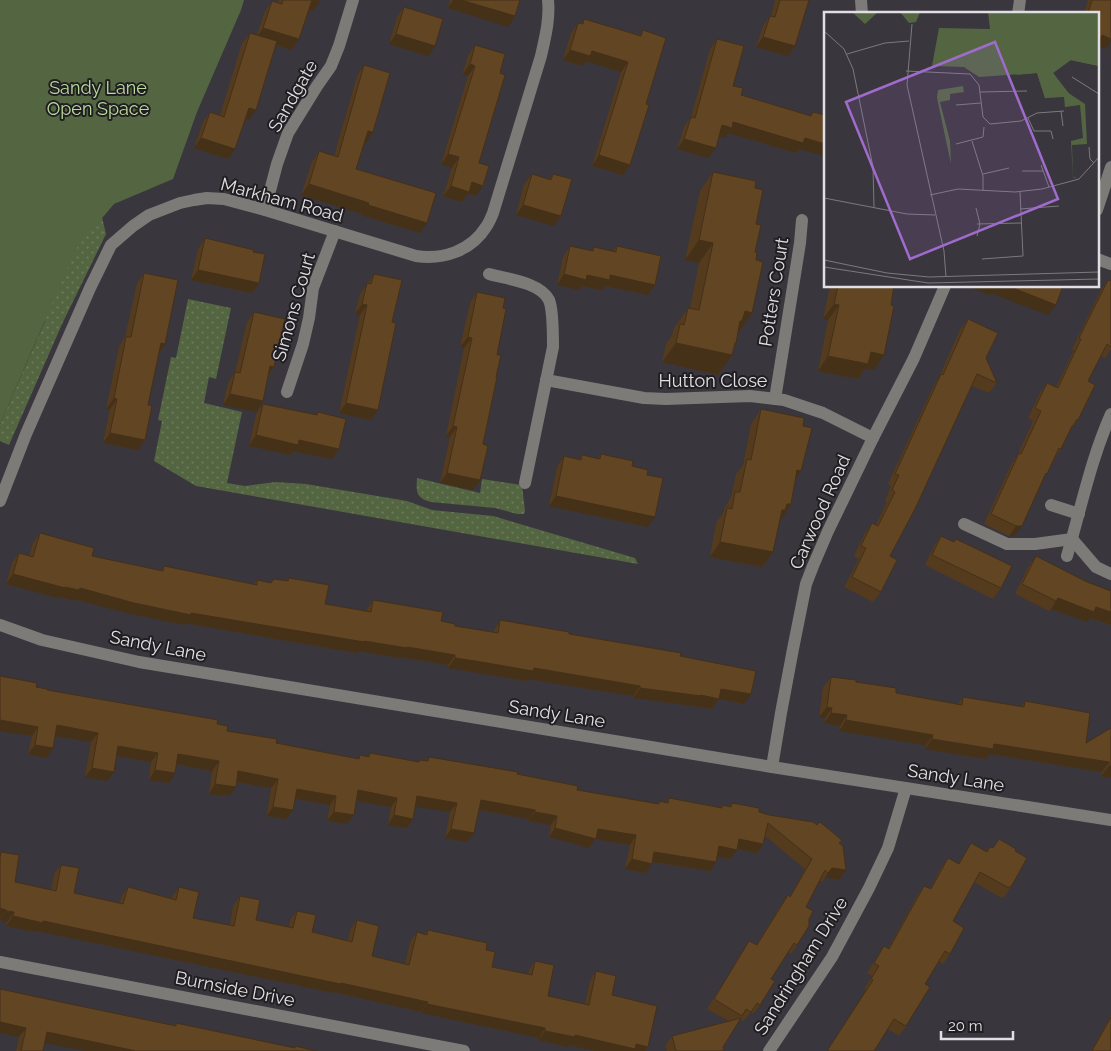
<svg xmlns="http://www.w3.org/2000/svg" width="1111" height="1051" font-family="Raleway,sans-serif">
<style>
.grass{fill:url(#grass-dots)}
.green{fill:#536641}
.lines{fill:none;stroke-linecap:round;stroke-linejoin:round}
.minor{stroke:#7c7b78;stroke-width:12}
.wall{fill:#543b1e}
.shaded-wall{fill:#453018}
.building{fill:#624523;stroke:#453018}
.labels{text-anchor:middle;stroke-width:4;stroke-linejoin:round;paint-order:stroke}
.park-label{font-size:18px;fill:#bbdd9c;stroke:#201e21}
.street-label{font-size:18px;fill:#e1dfe3;stroke:#201e21}
.inset-road{fill:none;stroke:#7c7a7f;stroke-width:1}
.view{fill:#9f6bcc;fill-opacity:0.15;stroke:#9f6bcc;stroke-width:2.5}
.inset-edge{fill:none;stroke:#e1dfe3;stroke-width:2.5}
</style>
<defs>
<pattern id="grass-dots" width="8" height="8" patternUnits="userSpaceOnUse" patternTransform="scale(1.25)"><rect width="8" height="8" fill="#536641"/><path d="M2 2h.1M6 6h.1" fill="none" stroke="#6b7b5c" stroke-width="1.8" stroke-linecap="round"/></pattern>
</defs>
<rect width="100%" height="100%" fill="#39363d"/>
<!-- grass -->
<g class="grass">
<polygon points="95,188 106,234 63,322 9,445 0,441 0,424 45,321 0,235"/>
<polygon points="188,299 231,308 216,379 209,377 204,403 242,412 227,483 245,486 276,482 306,484 407,501 432,510 493,516 635,558 638,564 196,486 154,461 162,421 158,420 171,357 176,358"/>
<path d="M 417,478 L 480,493 L 482,479 L 522,485 L 525,511 L 524,514 L 517,514 L 495,508 L 431,502 C 416,498 416,492 417,478 Z"/>
</g>
<!-- green -->
<polygon class="green" points="0,0 244,0 241,10 197,112 173,179 114,204 76,249 0,424"/>
<g class="lines">
<!-- minor -->
<g class="minor">
<polyline points="861,0 862,14"/>
<polyline points="1018,14 1020,0"/>
<polyline points="265,210 277,164 288,133 317,86 331,66 339,46 353,0"/>
<polyline points="1097,210 1111,167"/>
<polyline points="1097,259 1111,264"/>
<path d="M 489,274 C 506,279 540,282 549,300 C 553,309 553,335 553,347 L 525,483"/>
<polyline points="546,380 644,398 666,399 750,396 784,400 823,413 873,438"/>
<polyline points="287,392 303,344 309,318 313,288 335,231"/>
<polyline points="775,399 800,243 802,220"/>
<path d="M 0,501 L 26,434 L 90,288 L 111,245 L 133,226 L 149,215 L 180,203 L 194,200 L 207,198 L 224,199 L 265,210 L 416,256 C 443,260 471,251 486,227 C 489,223 491,218 493,213 L 541,56 C 545,38 550,19 548,0"/>
<polyline points="1051,505 1079,514"/>
<polyline points="964,524 1007,544 1035,544 1072,539 1096,567 1111,574"/>
<path d="M 1067,556 C 1081,508 1091,459 1111,414"/>
<polyline points="0,625 42,640 139,662 772,767 1111,820"/>
<polyline points="772,767 781,713 793,649 806,584 813,566 828,531 873,438 914,358 945,286"/>
<polyline points="0,962 464,1051"/>
<polyline points="769,1051 832,957 869,888 888,848 906,788"/>
</g>
</g>
<!-- wall -->
<g class="wall">
<polygon points="279,0 320,0 313,11 308,10 299,39 291,50 276,45 249,120 245,119 228,159 194,148 203,122 210,112 220,115 242,43 250,33 257,35 265,11 272,1 278,3"/>
<polygon points="450,0 520,0 508,27 448,8"/>
<polygon points="775,0 809,0 795,46 788,56 756,47 763,26 770,16 771,16"/>
<polygon points="1088,0 1111,0 1111,41 1106,49 1097,14 1084,14"/>
<polygon points="404,7 428,56 389,44 397,17"/>
<polygon points="584,19 640,35 643,30 646,104 630,165 623,175 592,166 621,72 586,61 583,66 563,60 571,33 578,23 581,24"/>
<polygon points="717,39 733,86 741,95 810,116 813,112 799,149 796,153 728,133 725,138 719,137 708,158 677,149 684,127 691,117 710,49"/>
<polygon points="475,45 500,73 479,163 476,196 468,194 462,202 443,196 452,168 441,164 468,76 462,75 468,56"/>
<polygon points="364,65 366,143 365,142 356,169 420,233 361,215 362,214 301,195 312,162 319,151 334,156 357,76"/>
<polygon points="713,172 755,188 756,224 755,252 756,260 752,313 739,332 738,332 736,343 734,345 732,355 718,375 662,362 666,344 672,335 674,328 688,308 690,308 699,263 685,260 700,191"/>
<polygon points="532,174 549,179 553,174 554,226 516,215 524,184"/>
<polygon points="205,238 253,252 259,283 252,293 191,280 198,249"/>
<polygon points="570,246 591,251 594,247 613,251 617,246 655,285 648,295 606,286 602,290 582,286 579,290 557,285 563,257"/>
<polygon points="144,273 165,344 159,354 138,450 103,443 110,409 106,409 119,347 125,337 137,283"/>
<polygon points="374,274 392,322 378,410 371,420 339,413 360,315 355,314 360,294"/>
<polygon points="1108,280 1111,281 1111,349 1105,358 1101,356 1088,381 1078,420 1067,435 1061,449 1054,459 1014,536 1009,536 984,524 1012,463 1017,456 1033,421 1028,418 1040,393 1047,383 1056,387 1074,350 1072,349 1101,290"/>
<polygon points="830,286 894,286 874,370 865,369 858,379 818,371 828,320 823,319"/>
<polygon points="477,292 503,308 497,355 483,444 480,480 473,490 440,483 450,437 446,436 464,348 460,347 470,303"/>
<polygon points="254,312 274,367 269,374 263,401 256,412 223,405 228,383 235,372 247,322"/>
<polygon points="968,319 986,358 997,383 989,393 972,386 890,556 881,592 873,602 844,587 859,559 854,556 865,533 872,523 876,525 887,502 885,501 891,486 888,484 934,385 939,377 960,330"/>
<polygon points="263,404 316,415 318,412 339,449 332,459 293,451 290,455 249,446 256,414"/>
<polygon points="761,409 803,426 796,479 791,504 781,520 780,519 773,552 762,567 710,557 716,523 723,513 725,507 731,497 736,474 743,465 751,424"/>
<polygon points="601,454 632,466 647,475 648,527 549,506 557,467 564,456 579,459 582,455 598,459"/>
<polygon points="40,533 92,556 161,571 164,566 254,584 257,580 271,583 287,581 289,578 325,604 366,611 373,600 455,626 493,632 500,620 680,656 744,704 719,699 712,709 695,706 694,706 633,698 633,696 528,679 526,681 468,671 448,668 448,665 400,657 400,658 358,651 357,653 185,623 184,625 127,613 73,599 72,600 59,597 58,598 6,584 12,563 19,553 29,556 33,543"/>
<polygon points="941,536 953,542 956,539 1001,588 993,599 925,565 934,546"/>
<polygon points="1036,556 1087,582 1111,591 1111,625 1090,618 1087,622 1051,609 1049,611 1015,594 1028,567"/>
<polygon points="0,676 47,690 217,724 227,731 276,743 358,759 360,755 367,757 370,753 418,762 419,760 426,761 429,757 517,774 577,790 657,804 659,801 666,802 669,798 720,807 722,805 729,807 732,803 840,843 846,870 839,880 826,877 822,882 819,880 806,907 809,919 797,945 791,954 788,952 771,979 760,1005 753,1014 751,1012 744,1021 740,1019 723,1047 724,1051 667,1051 665,1046 672,1036 729,1021 707,1009 749,941 756,945 781,905 788,895 790,896 805,869 765,836 763,844 757,853 737,849 730,859 717,857 710,871 652,862 645,873 625,869 630,845 595,839 589,848 549,837 551,825 528,821 529,819 478,810 474,833 467,842 445,838 450,812 416,806 413,819 407,828 388,825 391,807 356,801 347,824 327,821 330,805 295,799 293,810 286,819 267,816 271,788 236,782 229,796 209,794 212,771 176,764 169,783 149,780 151,762 116,756 107,781 85,777 91,742 55,736 53,748 46,758 28,754 32,736 0,731"/>
<polygon points="831,677 856,682 896,693 958,704 963,697 1021,707 1025,701 1086,743 1111,728 1111,778 1101,776 1102,772 990,754 986,759 925,749 926,745 839,731 840,726 824,723 825,718 819,717 823,687"/>
<polygon points="999,839 1015,851 1011,887 1004,897 1003,897 1002,898 974,882 953,921 950,954 943,964 939,961 925,984 906,1026 899,1036 888,1029 874,1051 827,1051 866,990 864,989 872,976 867,973 884,946 888,949 917,896 924,886 930,889 941,868 948,858 958,864 971,843 986,851 990,847 992,848"/>
<polygon points="1,852 15,882 51,890 54,874 61,865 74,893 120,903 121,897 128,887 172,898 172,897 179,887 193,918 230,925 233,906 240,896 256,920 289,927 290,920 297,911 312,932 348,941 350,930 357,920 372,956 405,964 410,942 417,932 425,934 428,930 486,950 492,967 528,975 529,970 535,961 548,996 585,1004 590,981 596,971 612,995 645,1051 595,1051 569,1045 568,1047 538,1040 539,1038 421,1013 421,1012 334,992 334,993 37,931 36,932 6,926 7,922 0,920 0,853"/>
<polygon points="70,1004 175,1025 176,1023 294,1048 295,1046 316,1051 44,1043 43,1051 16,1051 19,1037 0,1033"/>
<polygon points="1111,1015 1111,1051 1091,1051"/>
</g>
<!-- shaded-wall -->
<g class="shaded-wall">
<polygon points="311,0 317,0 320,1 313,11 305,9"/>
<polygon points="453,0 461,0 515,16 508,27 448,8"/>
<polygon points="263,28 299,39 291,50 256,38"/>
<polygon points="396,34 435,46 428,56 389,44"/>
<polygon points="1102,35 1111,39 1111,41 1106,49 1097,46"/>
<polygon points="763,37 795,46 788,56 756,47"/>
<polygon points="570,50 592,51 628,62 621,72 586,61 583,66 563,60"/>
<polygon points="470,64 475,66 468,76 462,75"/>
<polygon points="249,108 256,110 249,120 241,118"/>
<polygon points="733,122 805,138 825,144 825,156 799,149 796,153 728,133 725,138 715,136 722,125"/>
<polygon points="368,131 373,132 366,143 361,141"/>
<polygon points="201,138 235,149 228,159 194,148"/>
<polygon points="684,139 716,148 708,158 677,149"/>
<polygon points="448,154 459,157 452,168 441,164"/>
<polygon points="599,155 630,165 623,175 592,166"/>
<polygon points="472,182 483,186 476,196 468,194 462,202 443,196 451,186"/>
<polygon points="309,184 369,203 362,214 301,195"/>
<polygon points="368,205 427,223 420,233 361,215"/>
<polygon points="523,205 561,216 554,226 516,215"/>
<polygon points="699,240 713,243 699,263 685,260"/>
<polygon points="198,270 259,283 252,293 191,280"/>
<polygon points="564,274 610,275 655,285 648,295 606,286 602,290 582,286 579,290 557,285"/>
<polygon points="974,286 1008,286 1056,305 1048,315 991,293 990,295 972,288"/>
<polygon points="362,304 367,305 360,315 355,314"/>
<polygon points="834,304 839,305 828,320 823,319"/>
<polygon points="745,311 752,313 739,332 735,332"/>
<polygon points="468,337 472,338 464,348 460,347"/>
<polygon points="161,343 165,344 158,355"/>
<polygon points="676,343 736,343 728,354 732,355 718,375 662,362"/>
<polygon points="871,352 884,355 874,370 865,369 858,379 818,371 828,356"/>
<polygon points="270,366 274,367 266,377"/>
<polygon points="230,394 263,401 256,412 223,405"/>
<polygon points="114,398 117,399 110,409 106,409"/>
<polygon points="346,403 378,410 371,420 339,413"/>
<polygon points="453,426 457,427 450,437 446,436"/>
<polygon points="110,433 145,440 138,450 103,443"/>
<polygon points="256,435 299,440 339,449 332,459 293,451 290,455 249,446"/>
<polygon points="797,470 801,471 791,486"/>
<polygon points="447,473 480,480 473,490 440,483"/>
<polygon points="556,496 655,517 648,527 549,506"/>
<polygon points="787,504 791,504 781,520 779,519 771,525"/>
<polygon points="1016,526 1022,526 1014,536 1009,536"/>
<polygon points="720,542 773,552 762,567 710,557"/>
<polygon points="13,574 65,587 80,588 191,613 364,641 407,647 455,655 448,665 400,657 400,658 358,651 357,653 185,623 184,625 127,613 73,599 72,600 59,597 58,598 6,584"/>
<polygon points="1058,598 1096,607 1111,612 1111,625 1090,618 1087,622 1051,609"/>
<polygon points="455,658 534,668 640,686 633,696 528,679 526,681 448,668"/>
<polygon points="640,688 701,695 721,689 751,694 744,704 719,699 712,709 695,706 694,706 633,698"/>
<polygon points="827,707 832,708 825,718 819,717"/>
<polygon points="831,713 847,715 840,726 824,723"/>
<polygon points="0,720 38,727 32,736 0,731"/>
<polygon points="846,720 933,735 926,745 839,731"/>
<polygon points="57,725 98,733 91,742 50,735"/>
<polygon points="932,739 994,744 1109,762 1102,772 990,754 986,759 925,749"/>
<polygon points="35,745 53,748 46,758 28,754"/>
<polygon points="118,746 158,753 151,762 112,755"/>
<polygon points="178,754 219,761 212,771 171,763"/>
<polygon points="1109,766 1111,766 1111,778 1101,776"/>
<polygon points="92,768 114,772 107,781 85,777"/>
<polygon points="155,770 175,773 169,783 149,780"/>
<polygon points="238,771 278,779 271,788 231,781"/>
<polygon points="215,784 236,787 229,796 209,794"/>
<polygon points="297,789 336,796 330,805 290,798"/>
<polygon points="358,790 397,798 391,807 351,800"/>
<polygon points="417,796 457,803 450,812 411,806"/>
<polygon points="481,800 535,810 529,819 474,809"/>
<polygon points="273,807 293,810 286,819 267,816"/>
<polygon points="334,812 354,815 347,824 327,821"/>
<polygon points="535,812 557,816 551,825 528,821"/>
<polygon points="394,815 413,819 407,828 388,825"/>
<polygon points="555,828 598,829 636,835 630,845 595,839 589,848 549,837"/>
<polygon points="451,829 474,833 467,842 445,838"/>
<polygon points="739,839 763,844 757,853 733,848"/>
<polygon points="719,846 737,850 730,859 712,856"/>
<polygon points="654,852 716,862 710,871 648,861"/>
<polygon points="632,859 652,864 645,873 625,869"/>
<polygon points="832,868 846,870 839,880 826,877 822,882"/>
<polygon points="0,908 6,910 0,918"/>
<polygon points="6,911 14,912 7,922 0,920 0,919"/>
<polygon points="13,916 43,921 341,983 428,1002 421,1012 334,992 334,993 37,931 36,932 6,926"/>
<polygon points="427,1004 545,1028 539,1038 421,1013"/>
<polygon points="0,1022 26,1028 19,1037 0,1033"/>
<polygon points="545,1031 636,1044 648,1047 645,1051 595,1051 569,1045 568,1047 538,1040"/>
<polygon points="47,1032 136,1051 85,1051 40,1042"/>
</g>
<!-- building -->
<g class="building">
<polygon points="283,0 312,0 299,39 263,28 272,1 282,4"/>
<polygon points="461,0 520,0 515,16"/>
<polygon points="780,0 809,0 795,46 763,37 770,16 775,17"/>
<polygon points="1092,0 1111,0 1111,39 1102,35 1097,48 1097,14 1088,14"/>
<polygon points="404,7 443,19 435,46 396,34"/>
<polygon points="584,19 641,36 643,30 666,38 646,104 649,105 630,165 599,155 628,62 592,51 590,56 570,50 578,23 583,24"/>
<polygon points="250,33 277,41 256,110 249,108 235,149 201,138 210,112 224,117"/>
<polygon points="717,39 744,46 733,86 743,88 741,95 811,116 813,112 825,115 825,144 805,138 803,143 733,122 732,128 722,125 716,148 684,139 691,117 695,118"/>
<polygon points="475,45 505,54 500,73 505,75 479,163 489,166 483,186 472,182 469,192 451,186 459,157 448,154 475,66 470,64"/>
<polygon points="364,65 390,73 373,132 368,131 356,169 436,193 427,223 368,205 369,203 309,184 319,151 338,157"/>
<polygon points="713,172 756,181 755,188 763,190 756,224 761,225 755,252 757,252 756,260 763,262 752,313 745,311 742,321 740,321 736,343 735,343 732,355 676,343 680,324 684,325 688,308 699,310 713,243 699,240"/>
<polygon points="532,174 551,180 553,174 572,179 561,216 523,205"/>
<polygon points="205,238 254,250 253,252 265,254 259,283 198,270"/>
<polygon points="570,246 593,251 594,247 616,252 617,246 661,256 655,285 610,275 610,280 587,275 586,280 564,274"/>
<polygon points="144,273 178,280 165,344 161,343 148,405 152,406 145,440 110,433 117,399 114,398 126,337 131,337"/>
<polygon points="374,274 402,280 392,322 396,323 378,410 346,403 367,305 362,304 367,283 371,284"/>
<polygon points="1108,280 1111,281 1111,347 1107,344 1088,381 1095,385 1078,420 1077,419 1073,426 1072,426 1061,449 1059,448 1047,474 1046,473 1022,526 1016,526 991,514 1019,453 1021,454 1041,411 1035,408 1047,383 1058,388 1081,339 1079,338"/>
<polygon points="838,286 894,286 891,305 894,306 884,355 871,352 868,364 828,356 839,305 834,304"/>
<polygon points="1008,286 1063,286 1056,305"/>
<polygon points="477,292 505,298 503,308 506,309 497,355 501,355 496,377 497,377 483,444 488,446 480,480 447,473 457,427 453,426 472,338 468,337"/>
<polygon points="254,312 285,319 274,367 270,366 263,401 230,394 235,372 240,373"/>
<polygon points="968,319 998,333 986,358 997,383 977,374 915,509 890,556 897,560 881,592 852,577 866,548 861,546 872,523 878,526 895,492 892,490 899,475 895,474 941,374 943,375"/>
<polygon points="263,404 317,415 318,412 346,419 339,449 299,440 298,445 256,435"/>
<polygon points="761,409 804,418 803,426 812,428 801,471 797,470 791,504 787,504 785,510 782,510 773,552 720,542 727,508 732,509 735,492 740,492 747,459 751,460"/>
<polygon points="601,454 633,461 632,466 648,470 647,475 663,478 655,517 556,496 564,456 581,460 582,455 600,459"/>
<polygon points="40,533 94,548 92,556 163,571 164,566 257,585 257,580 271,583 274,579 288,581 289,578 329,585 325,604 371,612 373,600 443,612 441,621 455,624 455,626 498,633 500,620 569,632 569,634 681,653 680,656 756,671 751,694 721,689 719,699 701,695 701,696 640,688 640,686 534,668 533,671 475,661 455,658 455,655 407,647 407,648 364,641 364,642 191,613 191,615 134,603 80,588 79,590 65,587 65,588 13,574 19,553 33,557"/>
<polygon points="941,536 954,542 956,539 1012,566 1001,588 932,555"/>
<polygon points="1036,556 1087,582 1111,591 1111,612 1096,607 1094,612 1058,598 1056,601 1022,584"/>
<polygon points="0,676 37,683 36,687 47,689 47,690 218,720 217,724 228,726 227,731 277,739 276,743 359,759 360,755 369,757 370,753 419,762 419,760 428,761 429,757 518,772 517,774 578,786 577,790 659,804 659,801 668,803 669,798 722,808 722,805 731,807 732,803 759,808 759,812 769,815 813,822 817,825 820,822 842,840 839,843 843,846 846,870 832,868 828,873 825,870 806,907 813,911 809,919 809,926 797,945 794,943 771,979 775,981 760,1005 757,1003 751,1012 746,1009 742,1016 714,999 749,941 757,945 788,895 790,897 812,859 768,823 763,844 739,839 737,850 719,846 716,862 654,852 652,864 632,859 636,835 598,829 596,839 555,828 557,816 535,812 535,810 481,800 474,833 451,829 457,803 417,796 413,819 394,815 397,798 358,790 354,815 334,812 336,796 297,789 293,810 273,807 278,779 238,771 236,787 215,784 219,761 178,754 175,773 155,770 158,753 118,746 114,772 92,768 98,733 57,725 53,748 35,745 38,727 0,720"/>
<polygon points="831,677 856,680 856,682 896,688 896,693 962,705 963,697 1024,707 1025,701 1090,713 1086,743 1111,728 1111,766 1109,766 1109,762 994,744 993,749 932,739 933,735 846,720 847,715 831,713 832,708 827,707"/>
<polygon points="999,839 1016,849 1015,851 1027,858 1011,887 1010,886 1009,888 980,872 953,921 964,928 950,954 945,951 925,984 930,987 906,1026 894,1019 874,1051 827,1051 873,980 871,979 879,966 874,963 884,946 889,949 924,886 931,889 948,858 959,864 971,843 987,852 990,847 993,848"/>
<polygon points="1,852 19,855 15,882 56,891 61,865 79,868 74,893 123,904 128,887 176,900 179,887 199,892 193,918 234,926 240,896 260,900 256,920 293,928 297,911 316,915 312,932 352,942 357,920 379,926 372,956 409,965 417,932 427,935 428,930 487,943 486,950 495,952 492,967 532,975 535,961 554,965 548,996 589,1005 596,971 616,976 612,995 657,1006 648,1047 636,1044 635,1049 575,1035 575,1037 545,1031 545,1028 427,1004 428,1002 341,983 340,984 43,921 43,923 13,916 14,912 6,911 6,910 0,908 0,858"/>
<polygon points="0,989 70,1004 176,1026 176,1023 295,1048 295,1046 316,1051 136,1051 47,1032 43,1051 21,1051 26,1028 0,1022"/>
<polygon points="1111,1017 1111,1051 1092,1051"/>
<polygon points="741,1018 723,1047 724,1051 676,1051 672,1036"/>
</g>
<g class="labels">
<!-- park labels -->
<g class="park-label">
<text x="98" y="94">Sandy Lane<tspan x="98" dy="21">Open Space</tspan></text>
</g>
<!-- street labels -->
<g class="street-label">
<text transform="translate(293 96) rotate(-60)" y="6">Sandgate</text>
<text transform="translate(282 200) rotate(15)" y="6">Markham Road</text>
<text transform="translate(774 292) rotate(-81)" y="6">Potters Court</text>
<text transform="translate(294 307) rotate(-74)" y="6">Simons Court</text>
<text x="713" y="387">Hutton Close</text>
<text transform="translate(820 512) rotate(-66)" y="6">Carwood Road</text>
<text transform="translate(158 646) rotate(11)" y="6">Sandy Lane</text>
<text transform="translate(557 714) rotate(9)" y="6">Sandy Lane</text>
<text transform="translate(956 778) rotate(9)" y="6">Sandy Lane</text>
<text transform="translate(801 966) rotate(-58)" y="6">Sandringham Drive</text>
<text transform="translate(235 989) rotate(11)" y="6">Burnside Drive</text>
</g>
</g>
<!-- overview -->
<g transform="translate(824 12)">
<rect width="275" height="275" fill="#39363d"/>
<path d="M 240,35 L 275,54 L 247,48 L 229,61 L 243,80 L 261,92 L 263,132 L 248,133 L 249,165 L 253,165 L 249,166 L 247,129 L 259,126 L 256,93 L 241,95 L 240,85 L 221,86 L 213,61 L 192,63 L 206,52 L 223,62 ZM 139,74 L 140,80 L 126,82 L 126,88 L 116,90 L 126,129 L 127,152 L 113,86 L 114,78 Z" fill="#536641"/>
<path d="M 28,0 L 54,0 L 41,12 ZM 76,0 L 96,0 L 92,10 L 85,11 ZM 164,0 L 275,0 L 275,54 L 246,48 L 229,61 L 247,84 L 221,86 L 213,61 L 155,65 L 140,55 L 108,54 L 115,16 L 166,17 Z" fill="#536641"/>
<path class="inset-road" d="M 88,12 L 83,73 L 120,239 L 122,265M 0,19 L 20,37 L 29,57 L 49,155 L 50,195M 23,42 L 61,31 L 85,29M 82,59 L 146,62 L 155,73 L 159,105 L 166,112 L 197,109 L 213,101 L 240,99M 248,65 L 275,82M 156,80 L 203,79M 132,93 L 157,91M 237,99 L 239,114M 204,106 L 210,119 L 227,119 L 229,127M 148,129 L 159,164 L 159,178M 132,132 L 159,125 L 160,115M 265,135 L 266,147 L 270,151M 217,153 L 225,175M 198,159 L 219,159M 159,162 L 185,156M 106,183 L 134,177 L 191,180 L 218,177 L 255,167 L 275,145M 0,186 L 83,202 L 111,203M 152,196 L 156,212 L 153,224M 196,197 L 235,194M 153,212 L 197,211M 158,247 L 199,244 L 196,180M 0,248 L 63,261 L 105,265 L 275,260M 0,255 L 104,271 L 275,267"/>
<path class="view" d="M 171,30 L 234,187 L 86,247 L 22,90 Z"/>
<rect width="275" height="275" class="inset-edge"/>
</g>
<!-- scale -->
<path d="M941 1031v8h72v-8" fill="none" stroke="#e1dfe3" stroke-width="2.5"/>
<text x="948" y="1031" font-size="15" fill="#e1dfe3" stroke="#201e21" stroke-width="4" paint-order="stroke">20 m</text>
</svg>
